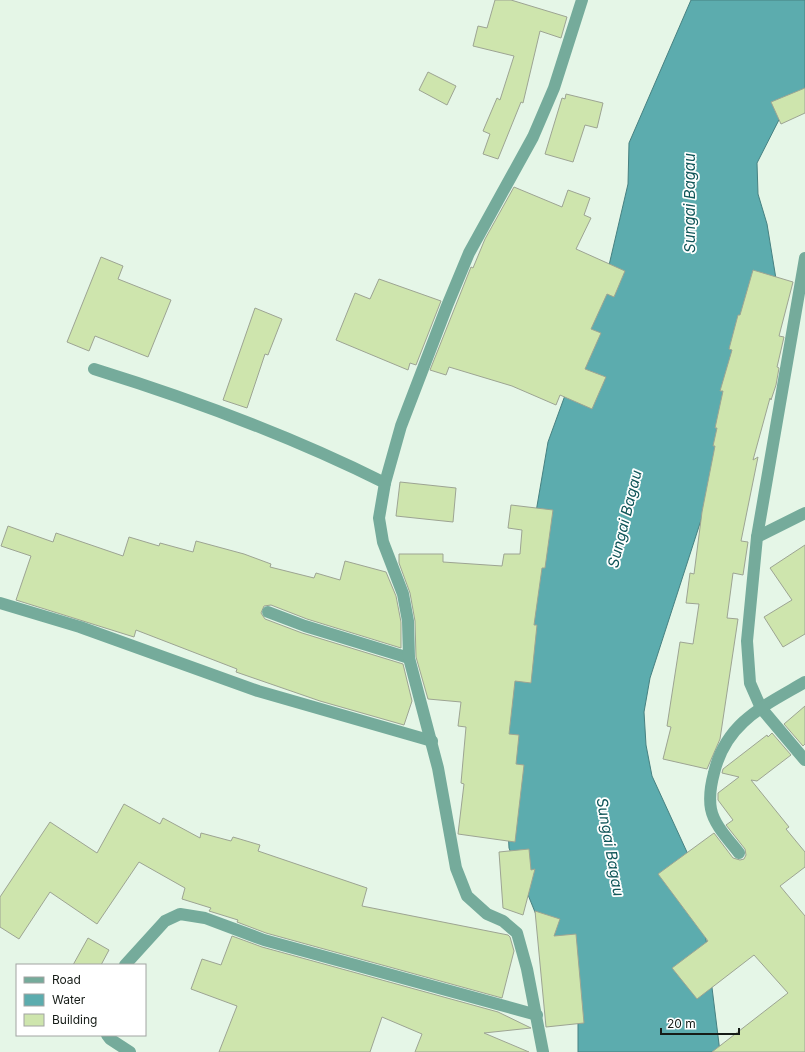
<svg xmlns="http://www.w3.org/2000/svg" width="805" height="1052" font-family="Inter,sans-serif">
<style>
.water{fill:#5cacae;stroke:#478181}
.building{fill:#cee5ad;stroke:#9da493}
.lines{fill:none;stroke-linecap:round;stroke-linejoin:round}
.street{stroke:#75ab9b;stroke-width:12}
.labels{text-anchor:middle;stroke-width:3.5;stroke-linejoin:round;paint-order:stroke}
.water-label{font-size:15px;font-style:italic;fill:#0f5558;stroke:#fff}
</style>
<rect width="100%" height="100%" fill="#e5f6e7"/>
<!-- water -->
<polygon class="water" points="691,0 805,0 805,93 785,108 757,163 758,194 767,224 777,285 650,678 644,712 646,745 652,776 692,863 700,891 720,1052 578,1052 578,1018 509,848 503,731 519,611 548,442 603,291 628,184 629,143"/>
<!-- building -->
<g class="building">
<polygon points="495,0 511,0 567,17 561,38 540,31 523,103 521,102 498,159 483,154 490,134 483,131 497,98 500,100 514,56 473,46 478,26 487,28"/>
<polygon points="428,72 456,86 447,105 419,90"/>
<polygon points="805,88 805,113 781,124 771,102"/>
<polygon points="566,94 603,103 597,128 585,125 573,162 545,154 562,98 565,99"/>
<polygon points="514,187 562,207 568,190 590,198 584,215 591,218 576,249 625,271 614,297 607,294 591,329 601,333 585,369 606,377 592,409 560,395 556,405 512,386 449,367 446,375 430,370 471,267 473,268 485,239"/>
<polygon points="101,257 123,266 118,279 171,300 148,357 95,336 89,351 67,342"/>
<polygon points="753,270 793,282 779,336 784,337 777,367 779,368 776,385 771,400 770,398 753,460 758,457 741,541 748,542 743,575 733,573 727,618 738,619 720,739 707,769 663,759 671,727 667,726 680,642 693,644 699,604 686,603 690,573 694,574 702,512 715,446 713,446 717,428 715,428 723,391 720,391 732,350 729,349 738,315 740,315"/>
<polygon points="379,279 441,301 416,365 410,363 408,370 336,340 355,293 370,299"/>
<polygon points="255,308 282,319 268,355 265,354 247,408 223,400"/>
<polygon points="400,482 456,488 453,522 396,516"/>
<polygon points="511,505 553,510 545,568 542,568 534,625 537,625 531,683 515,681 509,734 519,735 516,764 524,765 515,842 458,834 464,784 461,783 466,727 458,726 461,702 428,699 416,657 415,621 410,593 399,563 399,554 443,554 443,562 502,566 504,554 520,554 522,530 508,528"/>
<polygon points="8,526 53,542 56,533 123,556 129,537 159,546 160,543 193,552 196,541 244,554 271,564 270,567 314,578 316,573 340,580 345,561 386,572 396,596 401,622 401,648 307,619 271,605 264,606 261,613 265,619 302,633 403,664 412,701 404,725 320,701 236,672 237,669 136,630 134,637 16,600 31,556 1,546"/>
<polygon points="805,545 805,634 783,647 764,617 792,600 770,568"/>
<polygon points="805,706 805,744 803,746 784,724"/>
<polygon points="772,733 791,755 757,781 751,780 789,827 786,829 805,852 805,867 780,886 805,916 805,1052 712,1052 788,993 754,955 697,999 672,968 708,941 658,874 714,833 733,858 740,860 744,859 746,855 745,849 726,825 733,820 718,800 718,793 739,777 722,773 723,769 767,735 768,737"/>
<polygon points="124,804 160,824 163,818 200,838 201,833 231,841 233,837 260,845 258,851 367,888 362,906 508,935 510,937 514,951 502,998 266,933 237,922 238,920 209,911 211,908 182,899 185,888 139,862 97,924 50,892 19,939 0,927 0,897 50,822 97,853"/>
<polygon points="529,849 531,870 535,869 523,915 503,908 499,852"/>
<polygon points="535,911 560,919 554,936 576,934 584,1023 546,1027"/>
<polygon points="232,936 262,947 498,1012 531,1028 484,1033 529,1052 415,1052 422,1034 382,1017 370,1052 219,1052 237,1006 191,989 202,959 221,965"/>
<polygon points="88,938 109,950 101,965 73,965"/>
</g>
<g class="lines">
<!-- street -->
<g class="street">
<polyline points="805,258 757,537 747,641 750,683 761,708 805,760"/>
<path d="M 94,369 C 194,400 291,436 385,483"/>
<polyline points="757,537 805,513"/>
<polyline points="0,603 80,627 258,691 432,741"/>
<polyline points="268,612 305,626 409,658"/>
<path d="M 739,853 C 729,840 714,825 711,809 C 709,798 711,784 714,773 C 726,722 764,706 805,682"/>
<polyline points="125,965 165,921 180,914 205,918 264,940 537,1015"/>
<polyline points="107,1035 110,1039 130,1052"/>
<polyline points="543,1052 527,969 517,933 503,921 487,914 467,896 456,868 438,768 409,658 408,621 403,594 383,542 379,518 385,483 401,426 447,306 469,253 533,137 554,88 582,0"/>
</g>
</g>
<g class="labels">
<!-- water labels -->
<g class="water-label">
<text transform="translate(690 203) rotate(-90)" y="5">Sungai Bagau</text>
<text transform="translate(625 519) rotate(-76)" y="5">Sungai Bagau</text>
<text transform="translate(610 847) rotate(80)" y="5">Sungai Bagau</text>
</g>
</g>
<!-- legend -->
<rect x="16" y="964" width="130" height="72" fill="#ffffff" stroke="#a2a4a2"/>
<rect x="24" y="977" width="20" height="6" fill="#75ab9b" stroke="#a2a4a2"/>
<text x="52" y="984" font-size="12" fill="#161c17">Road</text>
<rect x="24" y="994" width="20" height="12" fill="#5cacae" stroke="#a2a4a2"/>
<text x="52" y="1004" font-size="12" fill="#161c17">Water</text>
<rect x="24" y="1014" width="20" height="12" fill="#cee5ad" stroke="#a2a4a2"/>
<text x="52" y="1024" font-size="12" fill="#161c17">Building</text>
<!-- scale -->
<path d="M661 1028v6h78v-6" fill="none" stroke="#161c17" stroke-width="2"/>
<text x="667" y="1028" font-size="12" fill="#161c17" stroke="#ffffff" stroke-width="3" paint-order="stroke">20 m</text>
</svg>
